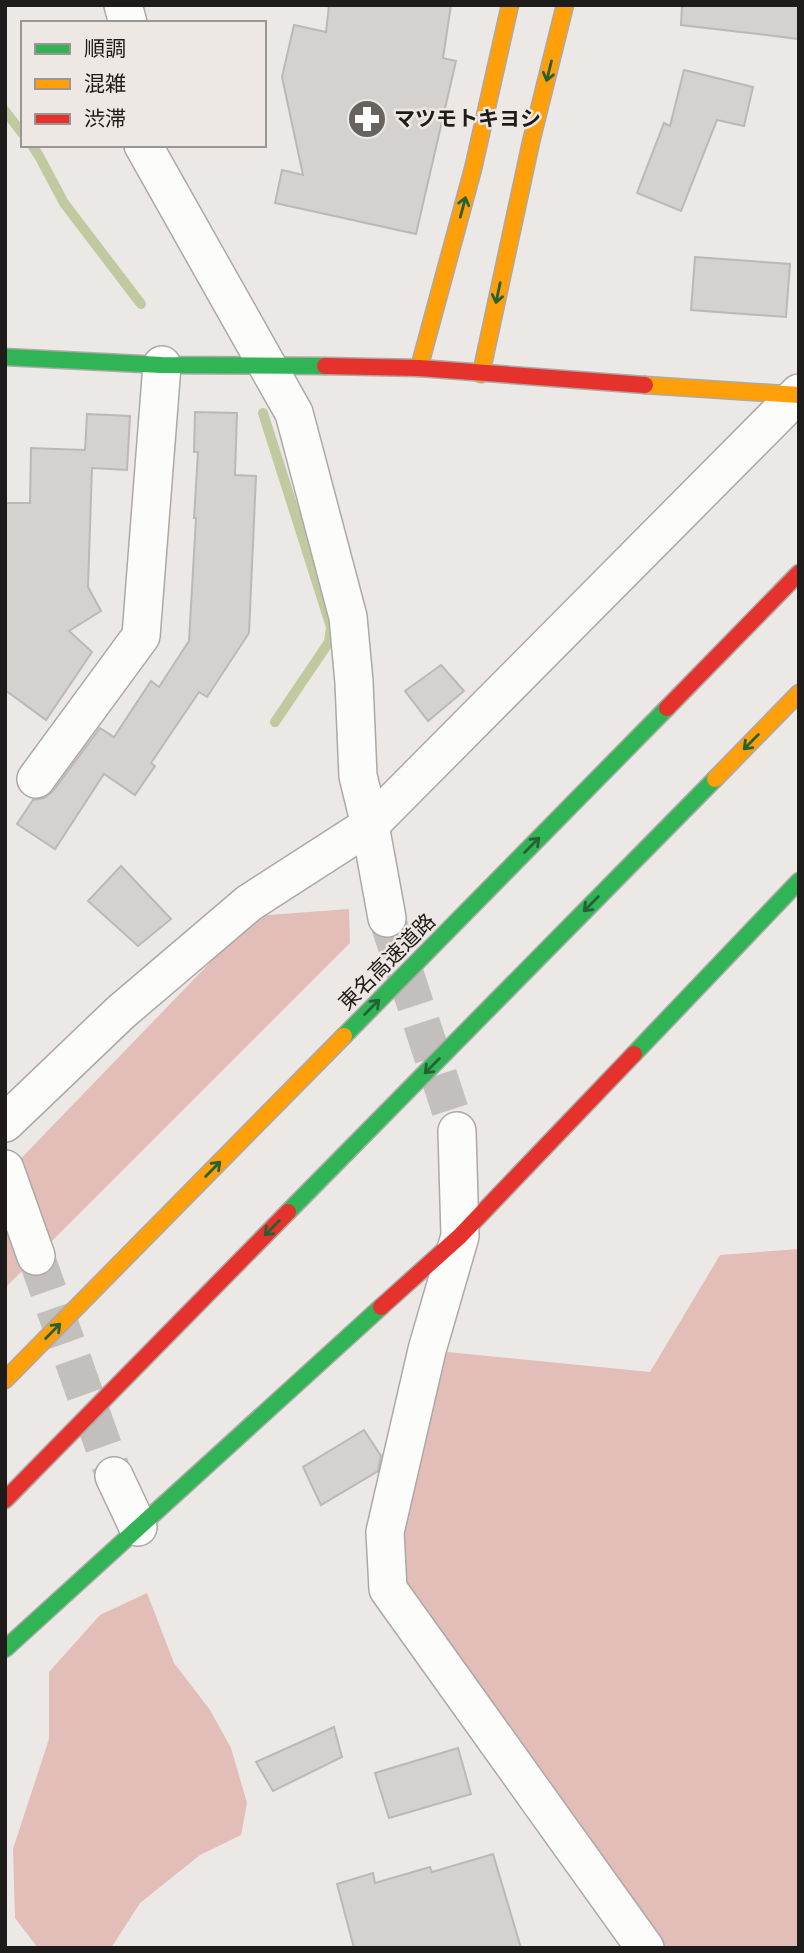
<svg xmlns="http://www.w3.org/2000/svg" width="804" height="1953" font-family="'Alegreya Sans','Noto Sans JP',sans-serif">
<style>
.forest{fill:#e3bdb8}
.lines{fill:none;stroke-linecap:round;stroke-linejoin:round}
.stream{stroke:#c0c99f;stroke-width:10}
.building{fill:#d4d1cf;stroke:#bbb8b6;stroke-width:2}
.street-tunnel{stroke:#c2bfbc;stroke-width:37;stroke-dasharray:37 18;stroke-linecap:butt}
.street-casing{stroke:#aba9a6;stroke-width:40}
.fast-casing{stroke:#aba9a6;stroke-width:19}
.slow-casing{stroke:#aba9a6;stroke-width:19}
.jam-casing{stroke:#aba9a6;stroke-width:19}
.street{stroke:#fcfcfb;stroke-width:37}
.fast{stroke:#30b455;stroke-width:16}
.slow{stroke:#ff9f0a;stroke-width:16}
.jam{stroke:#e5322d;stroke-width:16}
.oneway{stroke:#266035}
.labels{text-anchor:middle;stroke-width:5;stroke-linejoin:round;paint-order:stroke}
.poi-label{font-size:21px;font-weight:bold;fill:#1e1c1a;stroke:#ede8e3;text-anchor:start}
.street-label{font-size:21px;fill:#1e1c1a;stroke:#ede8e3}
</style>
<rect width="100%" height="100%" fill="#ebe8e5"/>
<!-- forest -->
<g class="forest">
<polygon points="349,909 350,943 5,1288 5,1175 255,916"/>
<polygon points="799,1249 799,1948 640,1948 387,1567 427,1350 650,1372 720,1255"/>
<polygon points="147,1593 174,1663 210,1710 231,1748 247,1803 241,1835 200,1855 140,1903 111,1948 38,1948 15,1918 13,1849 49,1739 49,1672 100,1615"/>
</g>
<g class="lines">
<!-- stream -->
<g class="stream">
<polyline points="5,111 23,134"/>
<polyline points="32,145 39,156 64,203 141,304"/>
<polyline points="263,413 331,627 329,642 275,722"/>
</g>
</g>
<!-- building -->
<g class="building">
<polygon points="329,5 451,5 443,58 456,61 416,234 275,203 282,170 303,175 282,77 294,25 326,32"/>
<polygon points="682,5 799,5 799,39 681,25"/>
<polygon points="684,70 753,87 744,126 717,120 681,211 637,193 664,123 670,126"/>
<polygon points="695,257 790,264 786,317 691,310"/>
<polygon points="195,412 237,413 235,475 256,476 249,633 207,697 199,692 151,763 155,766 135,795 104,774 55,849 17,824 33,800 44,798 53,791 100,728 114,737 151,681 159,687 189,641 196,518 194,518 198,452 194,452"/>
<polygon points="87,414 130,416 127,470 92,468 88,587 101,611 69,631 92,652 46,720 5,690 5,503 30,503 31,448 85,450"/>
<polygon points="441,665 464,691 428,721 405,691"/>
<polygon points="121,866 171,919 138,946 88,901"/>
<polygon points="364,1430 381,1456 378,1471 321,1505 303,1467"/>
<polygon points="334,1727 342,1757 273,1791 256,1762"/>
<polygon points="458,1748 471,1794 389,1818 375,1773"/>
<polygon points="493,1854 521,1948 354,1948 337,1884 373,1873 375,1883 430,1867 432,1872"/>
</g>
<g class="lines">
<!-- street-tunnel -->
<g class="street-tunnel">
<polyline points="387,918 457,1131"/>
<polyline points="36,1256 114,1476"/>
</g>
<defs>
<g id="street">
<polyline points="123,5 128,23"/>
<polyline points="143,145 294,413 348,617 354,682 358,776 370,825 387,918"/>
<polyline points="36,779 141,636 162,365"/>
<polyline points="5,1123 121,1012 249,903 370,825 799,393"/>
<polyline points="457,1131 460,1236 427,1350 385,1532 388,1589 645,1948"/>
<polyline points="5,1169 36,1256"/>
<polyline points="114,1476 138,1527"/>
</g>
<g id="fast">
<polyline points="5,357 162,365 325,366"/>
<polyline points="344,1036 667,708"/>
<polyline points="634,1054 799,881"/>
<polyline points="288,1212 715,779"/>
<polyline points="5,1649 381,1307"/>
</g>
<g id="slow">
<polyline points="419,368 473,169 510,5"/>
<polyline points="481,374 531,142 565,5"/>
<polyline points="645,385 799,395"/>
<polyline points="715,779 799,693"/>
<polyline points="5,1380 344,1036"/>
</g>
<g id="jam">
<polyline points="325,366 419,368 645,385"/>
<polyline points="667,708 799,573"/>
<polyline points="381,1307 460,1236 634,1054"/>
<polyline points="5,1500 288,1212"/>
</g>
</defs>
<!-- street casing -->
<use href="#street" class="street-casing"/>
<!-- fast casing -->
<use href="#fast" class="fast-casing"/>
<!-- slow casing -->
<use href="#slow" class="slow-casing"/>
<!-- jam casing -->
<use href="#jam" class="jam-casing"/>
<!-- street -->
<use href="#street" class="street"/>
<!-- fast -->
<use href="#fast" class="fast"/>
<!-- slow -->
<use href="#slow" class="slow"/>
<!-- jam -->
<use href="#jam" class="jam"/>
</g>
<!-- one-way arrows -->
<defs><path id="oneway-shaft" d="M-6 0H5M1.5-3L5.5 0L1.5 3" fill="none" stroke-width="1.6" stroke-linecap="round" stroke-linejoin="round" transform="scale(1.75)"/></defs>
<g class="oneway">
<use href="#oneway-shaft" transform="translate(549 71) rotate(104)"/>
<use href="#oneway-shaft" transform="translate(463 207) rotate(-75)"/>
<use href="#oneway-shaft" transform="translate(498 293) rotate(102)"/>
<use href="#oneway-shaft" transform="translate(751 742) rotate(135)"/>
<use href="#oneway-shaft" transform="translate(532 845) rotate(-45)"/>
<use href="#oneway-shaft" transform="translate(591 904) rotate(135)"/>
<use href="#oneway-shaft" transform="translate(372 1007) rotate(-45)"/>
<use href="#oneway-shaft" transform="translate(432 1066) rotate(135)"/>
<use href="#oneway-shaft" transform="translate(213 1169) rotate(-45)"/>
<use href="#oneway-shaft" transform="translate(272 1228) rotate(135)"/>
<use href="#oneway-shaft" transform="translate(53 1331) rotate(-45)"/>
</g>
<!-- icons -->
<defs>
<symbol id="pharmacy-disc" viewBox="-11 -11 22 22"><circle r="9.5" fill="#666361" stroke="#ede8e3"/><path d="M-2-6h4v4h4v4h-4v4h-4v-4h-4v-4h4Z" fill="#fff"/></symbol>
</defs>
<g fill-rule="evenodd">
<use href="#pharmacy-disc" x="345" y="97" width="44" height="44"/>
</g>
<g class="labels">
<!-- poi labels -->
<g class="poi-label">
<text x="394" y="126">マツモトキヨシ</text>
</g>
<!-- street labels -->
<g class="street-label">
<text transform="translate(387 962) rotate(-45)" y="7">東名高速道路</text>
</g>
</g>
<!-- border -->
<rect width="804" height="1953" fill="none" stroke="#1e1c1a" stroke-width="14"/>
<!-- legend -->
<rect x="21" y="21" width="245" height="126" fill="#ede8e3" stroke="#9a9693" stroke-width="2"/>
<rect x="35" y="44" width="35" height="10" fill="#30b455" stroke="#9a9693" stroke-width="2"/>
<text x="84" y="56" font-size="21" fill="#1e1c1a">順調</text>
<rect x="35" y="79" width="35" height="10" fill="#ff9f0a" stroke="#9a9693" stroke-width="2"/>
<text x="84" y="91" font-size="21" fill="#1e1c1a">混雑</text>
<rect x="35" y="114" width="35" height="10" fill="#e5322d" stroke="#9a9693" stroke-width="2"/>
<text x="84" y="126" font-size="21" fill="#1e1c1a">渋滞</text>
</svg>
